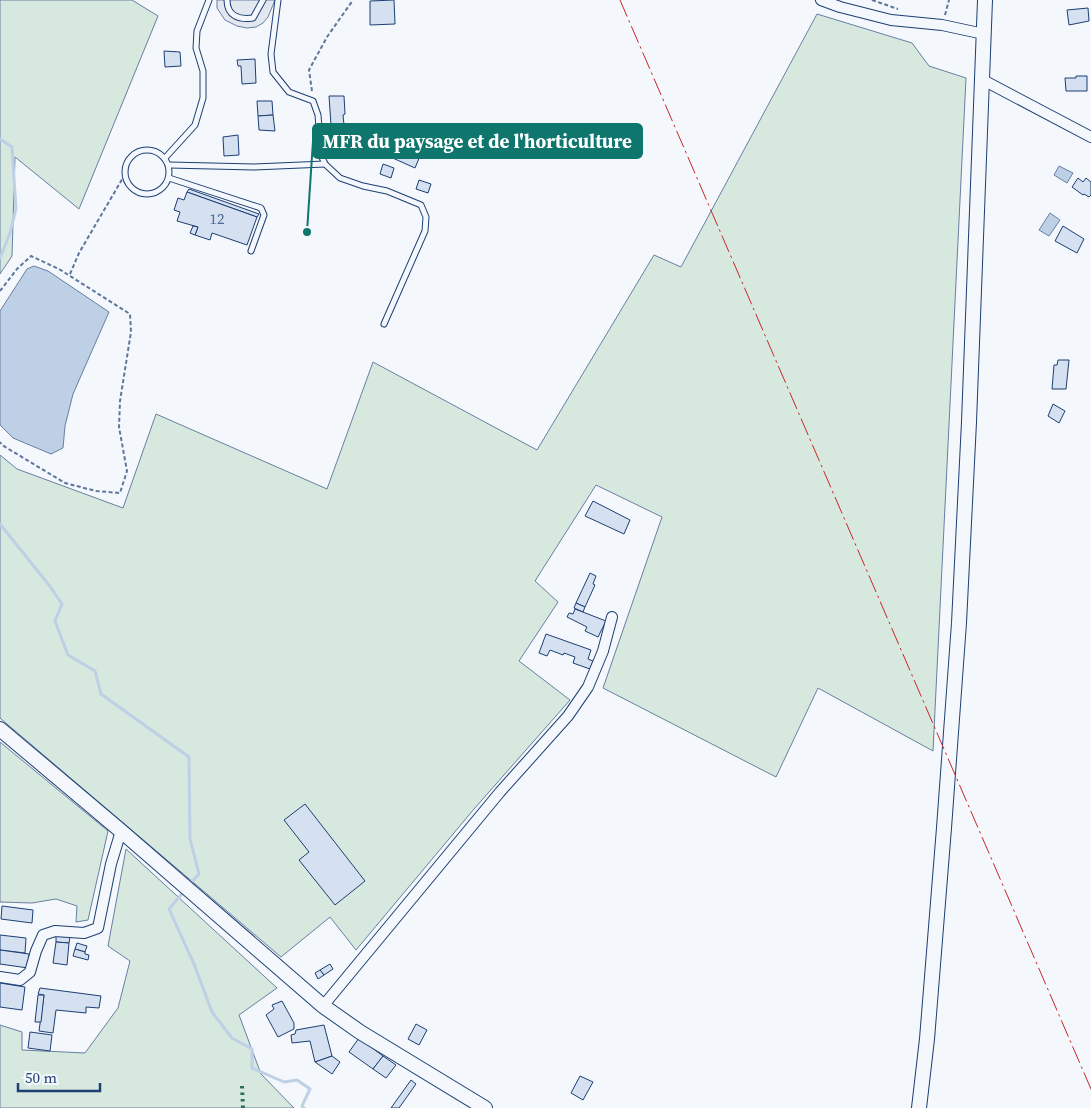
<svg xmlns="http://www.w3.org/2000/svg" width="1091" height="1108" font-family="'Source Serif 4',serif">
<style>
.green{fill:#d7e8df;stroke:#687fa3}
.parking{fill:#e3e8f0;stroke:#687fa3}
.water{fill:#bed0e5;stroke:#687fa3}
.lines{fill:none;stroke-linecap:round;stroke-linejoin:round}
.stream{stroke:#bed0e5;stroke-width:3}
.building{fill:#d5e0f0;stroke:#1d3f73}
.lane-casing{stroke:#1d3f73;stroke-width:7}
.street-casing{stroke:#1d3f73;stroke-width:12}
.secondary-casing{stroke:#1d3f73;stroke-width:16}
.path{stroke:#5e769c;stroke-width:2;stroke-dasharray:4 2.5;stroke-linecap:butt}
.lane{stroke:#f4f7fb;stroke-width:5}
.street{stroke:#f4f7fb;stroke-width:10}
.secondary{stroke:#f4f7fb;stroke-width:14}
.hedge{stroke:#2c6c60;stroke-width:4;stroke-dasharray:2.5 4;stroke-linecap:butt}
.power{stroke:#c62828;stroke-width:1;stroke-dasharray:18 4 2.5 4;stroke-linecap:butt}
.labels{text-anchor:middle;stroke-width:4;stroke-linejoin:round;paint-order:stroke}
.number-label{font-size:15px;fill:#4b6792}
.leader{fill:none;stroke:#0f766e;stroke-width:2}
.callout-dot{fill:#0f766e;stroke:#f4f7fb;stroke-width:2}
.callout{fill:#0f766e;stroke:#0f766e;stroke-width:2}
.callout-label{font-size:19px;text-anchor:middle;font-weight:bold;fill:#fff}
</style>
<rect width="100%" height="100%" fill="#f4f7fb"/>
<!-- green -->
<g class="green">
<polygon points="0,0 132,0 158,16 79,209 15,157 12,256 0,274"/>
<polygon points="817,14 912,43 929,66 966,78 933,751 818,688 776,777 603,688 662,517 596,485 535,581 558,602 519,661 570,700 474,809 356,950 330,917 281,957 0,718 0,455 17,469 123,508 156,414 327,489 373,362 537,450 654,255 681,267"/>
<polygon points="0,742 108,831 88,920 76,922 77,906 56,899 32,903 0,902"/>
<polygon points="126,849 277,988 239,1015 261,1074 294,1108 0,1108 0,1025 22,1032 22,1050 85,1053 118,1008 130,961 108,946"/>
</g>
<!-- parking -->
<polygon class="parking" points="217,0 275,0 268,17 263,23 256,27 247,28 237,26 225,20 217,8"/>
<!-- water -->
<g class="water">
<polygon points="1059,166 1073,173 1067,183 1054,175"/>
<polygon points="1050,213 1060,220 1049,236 1039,230"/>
<polygon points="34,266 48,271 109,312 73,394 65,426 63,448 51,454 13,438 0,425 0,311 27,269"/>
</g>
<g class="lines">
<!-- stream -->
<g class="stream">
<polyline points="0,139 12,147 16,209 10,233 0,258"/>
<polyline points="0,524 49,585 62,604 55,621 68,655 95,671 101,694 189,757 190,839 199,874 189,885"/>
<polyline points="185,890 169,909 194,964 212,1012 232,1038 252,1049 252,1068 284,1082 297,1080 310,1089 302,1106 304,1108"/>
</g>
</g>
<!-- building -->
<g class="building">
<polygon points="394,0 395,24 370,25 370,1"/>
<polygon points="1088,8 1089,21 1069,25 1067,10"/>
<polygon points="164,51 180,52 181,66 165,67"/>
<polygon points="255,59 256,83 242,84 241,66 238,66 237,60"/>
<polygon points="1076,76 1087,76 1087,91 1066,91 1065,78 1076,78"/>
<polygon points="329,96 344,96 345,114 343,115 344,125 346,125 346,154 333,154 332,144 331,144 330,125 331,125"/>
<polygon points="257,101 272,101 273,115 258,116"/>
<polygon points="273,115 275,131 259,130 258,116"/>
<polygon points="238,135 239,155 224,156 223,137"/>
<polygon points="383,139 420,156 415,168 377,151"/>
<polygon points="383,164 394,168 391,178 380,174"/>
<polygon points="1078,178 1083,182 1086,178 1091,182 1091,195 1089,197 1084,194 1083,195 1072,187"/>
<polygon points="419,180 431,184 428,193 416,189"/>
<polygon points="189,189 259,214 257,217 187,192"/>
<polygon points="187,192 257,217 247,245 212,233 210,240 195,235 198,227 177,221 180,212 174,210 178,198 184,200"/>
<polygon points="193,226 198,227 195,235 190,233"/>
<polygon points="1063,226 1084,239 1077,253 1055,241"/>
<polygon points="1058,360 1069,360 1066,389 1052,389 1054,365 1057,365"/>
<polygon points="1053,404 1065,411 1059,423 1048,416"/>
<polygon points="593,501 630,520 624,534 585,516"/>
<polygon points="590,573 596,576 593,584 595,585 585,607 576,603"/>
<polygon points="576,603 585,607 583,612 574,608"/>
<polygon points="575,609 606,621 598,637 585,631 587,627 567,617 569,613 573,614"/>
<polygon points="546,634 591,650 588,659 593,661 590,669 573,663 575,657 564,653 563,655 550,650 547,656 539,653"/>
<polygon points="305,804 365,881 335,905 299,860 309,852 284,820"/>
<polygon points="2,906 33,910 32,923 1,919"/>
<polygon points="0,935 26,938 25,953 0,950"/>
<polygon points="56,935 70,937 69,943 56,942"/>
<polygon points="56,942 69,943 67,965 53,963"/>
<polygon points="77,943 87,946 85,952 75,949"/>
<polygon points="75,949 85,952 85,954 89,955 88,960 73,956"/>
<polygon points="0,950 29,954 28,968 0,964"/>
<polygon points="330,964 333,969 324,975 320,970"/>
<polygon points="320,970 324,975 318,979 315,973"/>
<polygon points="0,983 25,987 22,1010 0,1007"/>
<polygon points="40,988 101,996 99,1008 86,1007 86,1013 56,1010 53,1033 39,1031 44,995 38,994"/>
<polygon points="38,995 44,995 41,1022 35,1022"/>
<polygon points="282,1001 294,1023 294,1029 278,1037 266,1015 274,1009 272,1005"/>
<polygon points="416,1024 427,1030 419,1045 408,1039"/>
<polygon points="324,1025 332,1056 315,1062 310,1041 292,1043 291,1035 295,1034 296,1030"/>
<polygon points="30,1032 52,1035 50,1051 28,1048"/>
<polygon points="359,1038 383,1056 373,1069 349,1052"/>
<polygon points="332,1056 340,1062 332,1074 315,1062"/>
<polygon points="383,1056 396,1065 386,1078 373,1069"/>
<polygon points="580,1076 593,1082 583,1100 571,1093"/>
<polygon points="411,1080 416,1084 399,1108 391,1108"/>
</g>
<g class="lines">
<defs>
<g id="lane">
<path d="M 227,0 C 227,16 239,20 253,18 L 263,0"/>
<polyline points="278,0 271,54 273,72 289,92 313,101 318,115 321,155 325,164 340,178 363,186 387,191 421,205 426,217 425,231 384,324"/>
<circle cx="147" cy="172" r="22"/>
<polyline points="165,158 195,125 203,98 203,71 196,48 197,31 209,0"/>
<polyline points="169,165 254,167 325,164"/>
<polyline points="169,178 261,208 264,215 251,251"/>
</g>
<g id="street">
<polyline points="821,0 840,7 891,20 942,25 984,34"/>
<polyline points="983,80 1091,137"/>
<polyline points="0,977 20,980 30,972 36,951 43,935 55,931 84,933 98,928 111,864 121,831"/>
<polyline points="323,1006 500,792 568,716 588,687 603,651 612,617"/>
</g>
<g id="secondary">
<polyline points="0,729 121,831 323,1006 360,1032 485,1108"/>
<polyline points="919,1108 927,1039 944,828 959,623 969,422 985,0"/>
</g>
</defs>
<!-- lane casing -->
<use href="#lane" class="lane-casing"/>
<!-- street casing -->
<use href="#street" class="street-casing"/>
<!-- secondary casing -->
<use href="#secondary" class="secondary-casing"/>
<!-- path -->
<g class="path">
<polyline points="872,0 898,9"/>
<polyline points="945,15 949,0"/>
<polyline points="312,91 309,70 327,37 353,0"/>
<polyline points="70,274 79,253 124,176"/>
<polyline points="0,291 17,269 31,256 59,269 130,314 131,332 120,401 119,427 127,471 120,493 96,491 65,483 2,445 0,442"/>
</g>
<!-- lane -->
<use href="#lane" class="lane"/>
<!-- street -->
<use href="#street" class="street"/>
<!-- secondary -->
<use href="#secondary" class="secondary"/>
<!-- hedge -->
<polyline class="hedge" points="242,1086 243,1108"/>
<!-- power -->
<polyline class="power" points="620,0 1091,1089"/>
</g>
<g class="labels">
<!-- number labels -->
<g class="number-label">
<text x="217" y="224">12</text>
</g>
</g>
<!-- callouts -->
<path class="leader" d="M307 232L313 141"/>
<circle class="callout-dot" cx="307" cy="232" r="5"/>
<rect class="callout" x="313" y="124" width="329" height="34" rx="5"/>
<g class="callout-label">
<text x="477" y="148">MFR du paysage et de l'horticulture</text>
</g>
<!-- scale -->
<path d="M18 1083v8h82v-8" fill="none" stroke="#1d3f73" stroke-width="2.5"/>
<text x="25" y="1083" font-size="15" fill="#1d3f73" stroke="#f4f7fb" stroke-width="4" paint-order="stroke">50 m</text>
</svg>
